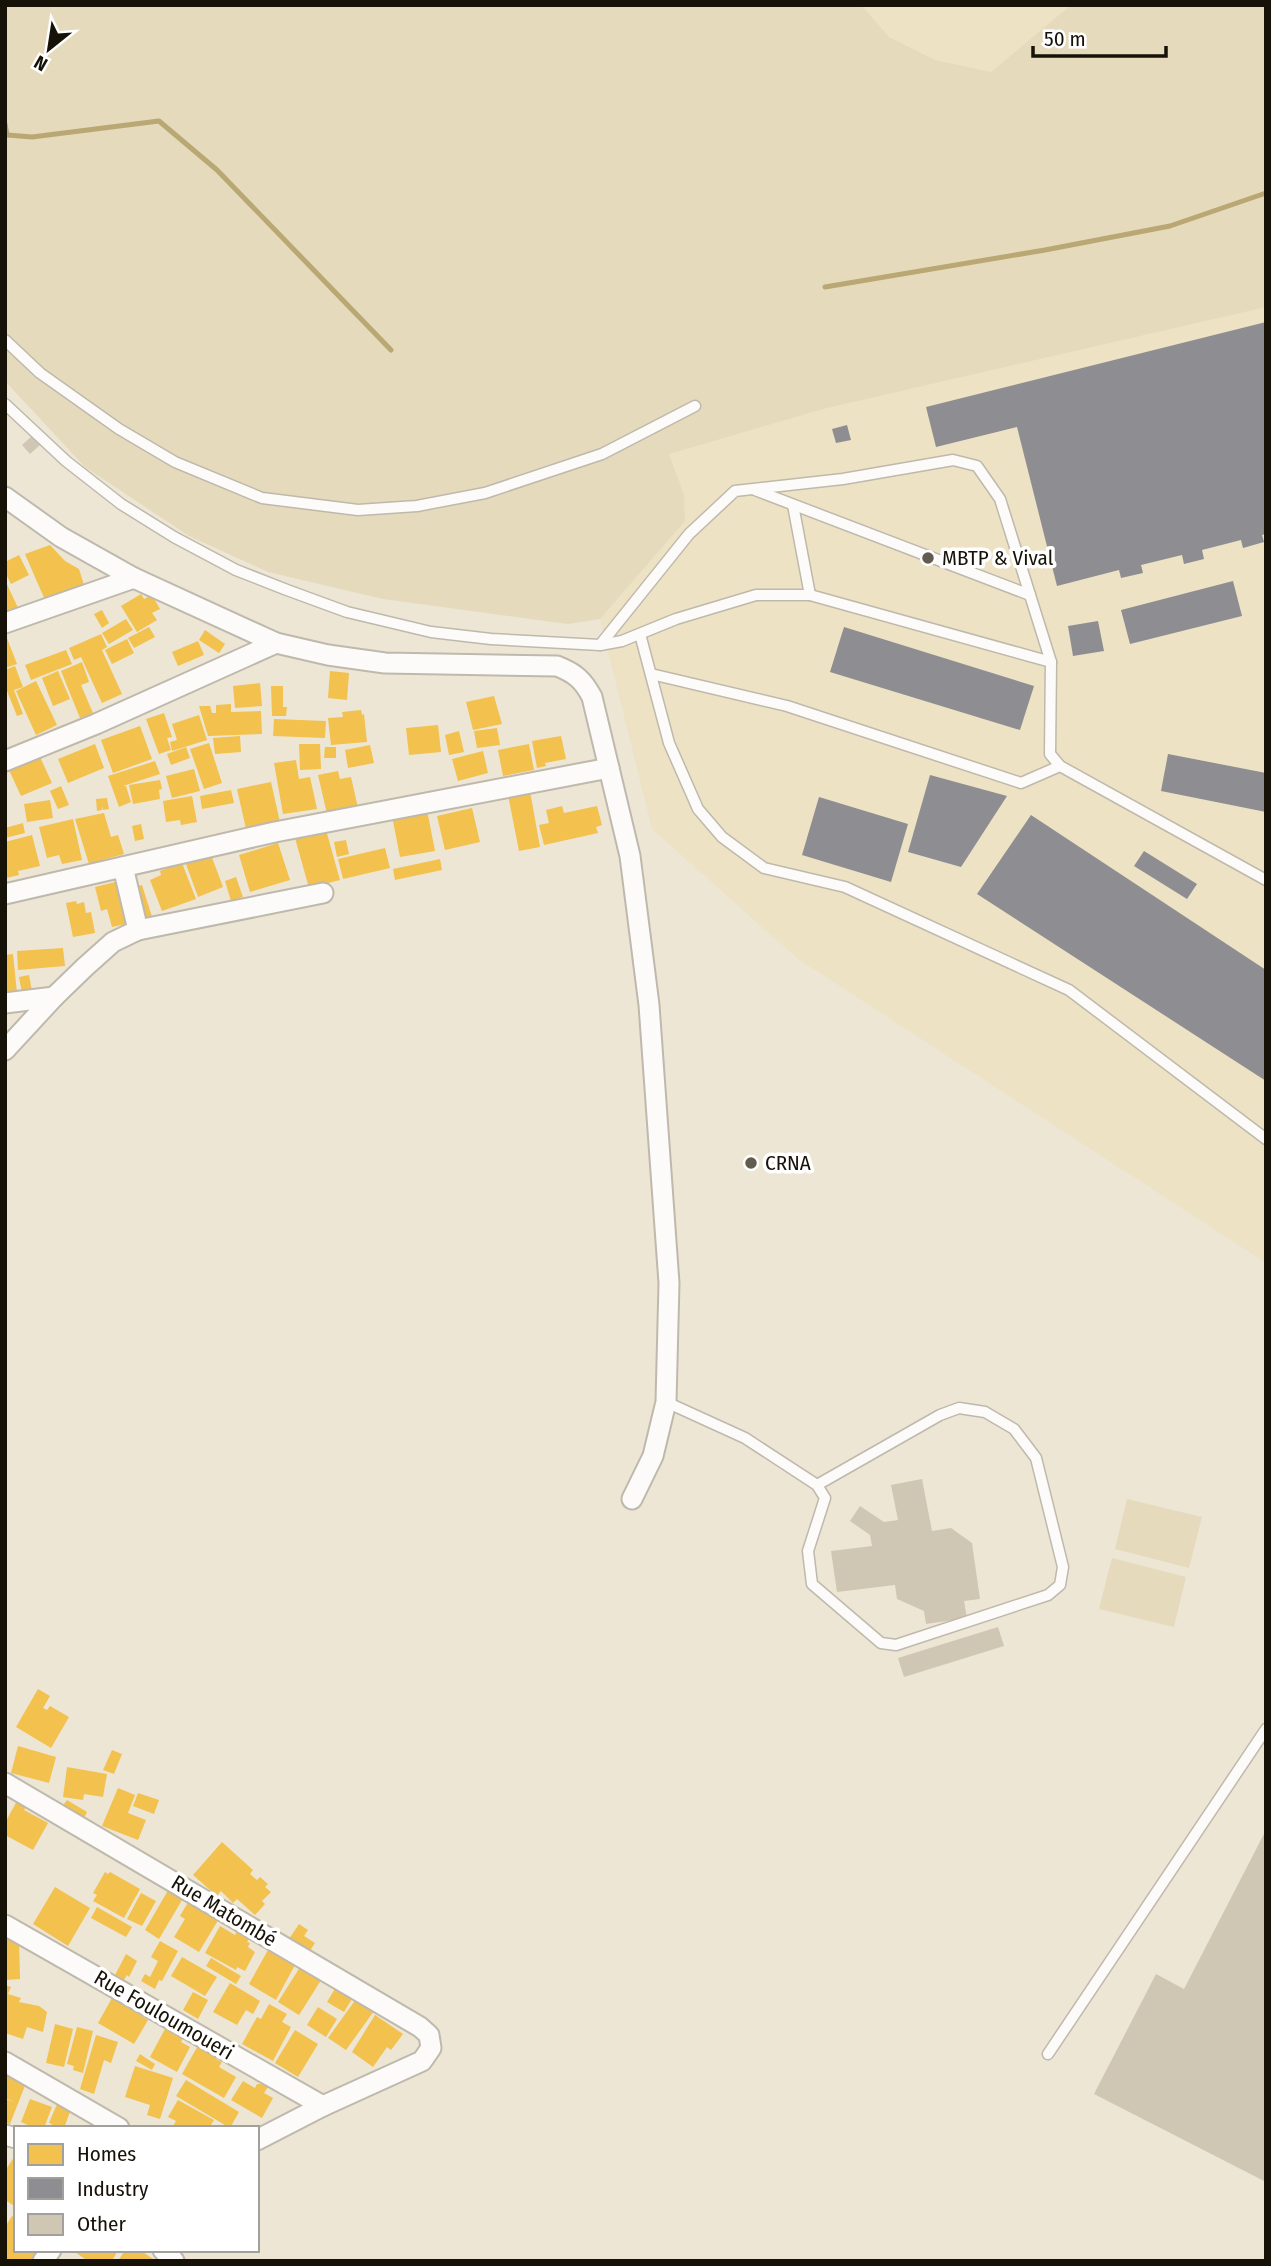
<svg xmlns="http://www.w3.org/2000/svg" width="1271" height="2266" font-family="'Fira Sans Condensed',sans-serif">
<style>
.built{fill:#ede2c4}
.green{fill:#e5dabc}
.homes{fill:#f2c14e}
.industry{fill:#8d8d92}
.lines{fill:none;stroke-linecap:round;stroke-linejoin:round}
.stream{stroke:#b9a774;stroke-width:5}
.building{fill:#cfc7b3}
.lane-casing{stroke:#beb9ac;stroke-width:13}
.street-casing{stroke:#beb9ac;stroke-width:23}
.lane{stroke:#fcfbf9;stroke-width:10}
.street{stroke:#fcfbf9;stroke-width:19}
.poi-dot{fill:#615c4f;stroke:#fff;stroke-width:2.5}
.labels{text-anchor:middle;stroke-width:7;stroke-linejoin:round;paint-order:stroke}
.poi-label{font-size:21px;fill:#161207;stroke:#fff;text-anchor:start}
.street-label{font-size:21px;fill:#161207;stroke:#fff}
</style>
<rect width="100%" height="100%" fill="#ede6d5"/>
<!-- built -->
<polygon class="built" points="5,5 1266,5 1266,1263 798,959 652,829 600,619 685,521"/>
<!-- green -->
<g class="green">
<polygon points="5,5 861,5 889,37 935,60 991,72 1071,5 1266,5 1266,307 823,409 669,454 684,495 685,521 600,619 568,624 383,599 268,572 189,536 85,467 5,381"/>
<polygon points="1127,1499 1202,1517 1189,1568 1115,1549"/>
<polygon points="1112,1558 1186,1577 1174,1627 1099,1609"/>
</g>
<!-- homes -->
<g class="homes">
<polygon points="50,545 65,561 79,569 84,585 45,600 25,554"/>
<polygon points="19,555 29,575 11,584 5,572 5,562"/>
<polygon points="5,580 19,610 5,617"/>
<polygon points="141,594 144,599 152,595 160,609 152,613 157,620 137,632 121,606"/>
<polygon points="102,610 109,623 102,628 94,614"/>
<polygon points="126,619 133,630 109,644 102,633"/>
<polygon points="149,627 155,637 134,648 128,638"/>
<polygon points="205,630 225,644 219,653 199,640"/>
<polygon points="5,633 17,664 5,668"/>
<polygon points="101,634 107,647 102,650 122,694 102,703 81,657 74,660 69,648"/>
<polygon points="127,639 134,653 112,664 105,650"/>
<polygon points="198,641 204,655 178,666 172,652"/>
<polygon points="66,650 72,664 31,680 25,665"/>
<polygon points="82,662 89,682 81,685 93,713 80,718 61,671"/>
<polygon points="15,666 23,687 14,690 23,714 17,716 5,686 5,670"/>
<polygon points="58,671 70,699 53,706 42,678"/>
<polygon points="330,671 349,673 347,700 328,698"/>
<polygon points="36,681 57,725 36,735 16,691"/>
<polygon points="260,683 262,706 235,708 233,686"/>
<polygon points="271,686 283,686 283,707 287,707 286,716 272,716"/>
<polygon points="494,696 502,724 473,730 466,702"/>
<polygon points="231,704 231,712 261,711 262,734 208,736 199,706 210,706 212,713 216,713 216,705"/>
<polygon points="361,710 362,715 364,714 367,742 331,745 328,718 343,717 342,712"/>
<polygon points="164,713 172,737 167,738 171,750 159,754 146,719"/>
<polygon points="199,715 207,740 172,751 170,742 177,740 172,724"/>
<polygon points="274,719 326,721 325,738 273,736"/>
<polygon points="438,725 441,752 409,755 406,728"/>
<polygon points="140,726 152,759 113,773 101,740"/>
<polygon points="497,728 500,745 477,748 474,731"/>
<polygon points="459,731 464,752 449,755 445,735"/>
<polygon points="240,736 241,752 215,754 213,738"/>
<polygon points="561,736 566,759 545,763 546,766 537,768 532,741"/>
<polygon points="209,743 222,783 204,789 190,749"/>
<polygon points="95,744 104,768 68,783 58,759"/>
<polygon points="299,744 320,744 321,769 300,770"/>
<polygon points="529,744 534,770 503,776 498,750"/>
<polygon points="370,745 374,763 348,768 345,750"/>
<polygon points="186,747 190,758 171,765 167,754"/>
<polygon points="325,747 336,747 336,758 324,758"/>
<polygon points="483,751 488,773 458,781 452,759"/>
<polygon points="40,757 52,783 21,796 9,770"/>
<polygon points="296,760 299,779 310,777 317,809 283,814 274,763"/>
<polygon points="155,761 160,774 123,786 126,786 131,802 119,807 108,776"/>
<polygon points="194,769 200,791 172,798 166,776"/>
<polygon points="338,771 340,779 351,777 358,808 327,814 318,775"/>
<polygon points="160,780 162,789 159,790 160,799 133,804 129,785"/>
<polygon points="271,782 280,822 246,829 237,789"/>
<polygon points="61,786 69,805 58,809 50,791"/>
<polygon points="231,790 234,803 202,809 200,796"/>
<polygon points="530,791 540,847 519,851 508,795"/>
<polygon points="192,796 197,822 181,825 180,820 166,822 163,801"/>
<polygon points="107,798 109,809 103,810 102,806 102,810 97,811 96,799"/>
<polygon points="50,800 53,818 27,822 24,804"/>
<polygon points="562,806 564,813 597,806 602,825 596,827 598,833 544,845 539,825 549,823 546,810"/>
<polygon points="472,808 480,842 445,850 437,816"/>
<polygon points="427,810 435,851 400,857 392,816"/>
<polygon points="104,813 111,837 118,835 124,854 89,864 75,819"/>
<polygon points="73,819 82,860 62,864 59,855 47,858 39,827"/>
<polygon points="23,823 25,833 5,838 5,828"/>
<polygon points="141,824 144,839 135,841 132,826"/>
<polygon points="326,830 340,880 309,888 295,838"/>
<polygon points="32,835 40,866 18,871 19,875 6,878 5,842"/>
<polygon points="346,840 349,854 337,857 334,842"/>
<polygon points="278,843 290,880 250,892 239,855"/>
<polygon points="385,848 390,868 343,879 338,859"/>
<polygon points="211,855 223,887 198,897 186,864"/>
<polygon points="440,859 442,870 395,880 393,869"/>
<polygon points="182,863 196,899 162,911 150,880 161,875 160,871"/>
<polygon points="236,877 243,897 231,901 225,881"/>
<polygon points="115,882 126,924 112,927 107,909 101,911 95,887"/>
<polygon points="142,885 153,920 143,923 132,887"/>
<polygon points="76,901 77,904 84,902 86,913 91,912 95,933 73,937 66,903"/>
<polygon points="63,948 65,966 18,970 17,951"/>
<polygon points="13,954 17,993 5,994 5,955"/>
<polygon points="29,975 32,991 22,993 19,977"/>
<polygon points="38,1689 50,1696 43,1708 47,1710 50,1706 69,1717 51,1748 16,1727"/>
<polygon points="18,1746 56,1757 49,1783 11,1773"/>
<polygon points="112,1750 122,1754 114,1774 103,1770"/>
<polygon points="67,1767 107,1774 103,1797 84,1794 83,1800 63,1797"/>
<polygon points="118,1788 135,1795 128,1813 146,1820 138,1840 102,1826"/>
<polygon points="138,1793 159,1800 154,1814 133,1806"/>
<polygon points="18,1799 27,1804 24,1810 48,1823 33,1850 5,1835 5,1823"/>
<polygon points="67,1800 87,1812 83,1820 62,1807"/>
<polygon points="222,1842 253,1870 250,1874 257,1880 260,1877 268,1884 265,1887 271,1892 262,1901 265,1904 255,1915 237,1899 233,1903 221,1891 217,1896 193,1875"/>
<polygon points="105,1872 108,1874 110,1872 140,1889 124,1918 93,1901 97,1895 93,1893"/>
<polygon points="55,1887 90,1908 68,1946 33,1924"/>
<polygon points="170,1887 185,1895 159,1939 145,1930"/>
<polygon points="141,1893 156,1901 142,1926 127,1919"/>
<polygon points="190,1899 220,1917 199,1952 174,1937 185,1919 180,1916"/>
<polygon points="97,1907 132,1927 126,1937 91,1918"/>
<polygon points="299,1924 308,1930 304,1936 315,1943 309,1952 289,1939"/>
<polygon points="220,1926 235,1935 238,1929 251,1936 247,1942 250,1943 248,1947 255,1952 245,1971 237,1967 236,1970 205,1953"/>
<polygon points="5,1931 19,1938 20,1979 5,1980"/>
<polygon points="160,1941 178,1951 162,1981 159,1980 155,1989 141,1981 145,1974 150,1977 158,1961 151,1957"/>
<polygon points="268,1950 295,1965 276,2000 249,1984"/>
<polygon points="126,1954 137,1961 129,1977 127,1975 124,1980 115,1975"/>
<polygon points="182,1957 217,1977 205,1996 171,1976"/>
<polygon points="211,1958 241,1976 236,1984 206,1966"/>
<polygon points="302,1964 323,1977 299,2015 278,2002"/>
<polygon points="339,1982 352,1990 347,1996 352,1999 344,2012 327,2002"/>
<polygon points="230,1983 260,2001 253,2014 246,2010 237,2025 213,2012"/>
<polygon points="5,1985 11,1987 8,1994 21,1998 19,2002 39,2006 47,2012 43,2032 27,2027 23,2039 5,2033"/>
<polygon points="193,1992 208,2000 198,2019 183,2010"/>
<polygon points="112,1998 148,2020 134,2044 98,2023"/>
<polygon points="356,1999 374,2011 346,2050 328,2038"/>
<polygon points="269,2004 287,2014 282,2022 291,2027 273,2061 242,2044 257,2017 261,2019"/>
<polygon points="318,2007 337,2019 326,2037 307,2025"/>
<polygon points="375,2015 403,2034 391,2050 387,2047 373,2067 352,2052"/>
<polygon points="55,2024 73,2029 64,2067 46,2063"/>
<polygon points="77,2027 93,2031 83,2073 73,2070 74,2066 67,2064"/>
<polygon points="166,2027 184,2037 181,2042 190,2047 177,2072 150,2057"/>
<polygon points="295,2030 318,2044 298,2077 275,2063"/>
<polygon points="96,2035 118,2042 111,2063 104,2060 94,2094 80,2089"/>
<polygon points="200,2042 219,2053 216,2059 222,2062 219,2067 236,2077 224,2098 182,2074"/>
<polygon points="140,2054 155,2064 152,2070 136,2061"/>
<polygon points="135,2066 173,2078 160,2119 147,2115 150,2105 125,2097"/>
<polygon points="5,2074 26,2083 10,2124 5,2123 5,2099 14,2102 5,2098"/>
<polygon points="186,2080 239,2112 230,2128 176,2096"/>
<polygon points="243,2081 255,2088 257,2084 261,2084 268,2087 264,2093 273,2098 262,2118 231,2100"/>
<polygon points="30,2099 52,2107 44,2128 35,2128 21,2122"/>
<polygon points="178,2100 214,2120 209,2128 172,2128 176,2121 168,2117"/>
<polygon points="57,2104 71,2109 64,2128 50,2128 52,2124 49,2123"/>
<polygon points="16,2154 16,2207 5,2200 5,2171"/>
<polygon points="12,2216 16,2218 16,2250 41,2250 35,2261 5,2261 5,2227"/>
<polygon points="72,2250 118,2250 112,2261 88,2261"/>
<polygon points="125,2250 140,2250 153,2259 152,2261 118,2261"/>
</g>
<!-- industry -->
<g class="industry">
<polygon points="1266,322 1266,534 1262,535 1264,542 1243,548 1241,540 1202,550 1204,559 1184,564 1182,555 1141,565 1143,573 1121,578 1119,570 1057,586 1017,427 936,447 926,407"/>
<polygon points="847,425 851,440 836,443 832,429"/>
<polygon points="1233,581 1242,616 1130,644 1121,610"/>
<polygon points="1098,621 1104,651 1073,656 1068,626"/>
<polygon points="844,627 1034,686 1020,730 830,672"/>
<polygon points="1168,754 1266,773 1266,812 1161,791"/>
<polygon points="930,775 1007,796 961,867 908,852"/>
<polygon points="819,797 908,824 891,882 802,855"/>
<polygon points="1031,815 1266,970 1266,1081 977,894"/>
<polygon points="1144,851 1197,884 1187,899 1134,866"/>
</g>
<g class="lines">
<!-- stream -->
<g class="stream">
<polyline points="5,124 7,135 32,137 159,121 217,170 391,350"/>
<polyline points="825,287 1045,250 1170,226 1266,193"/>
</g>
</g>
<!-- building -->
<g class="building">
<polygon points="32,436 40,445 30,454 22,445"/>
<polygon points="922,1479 932,1531 951,1528 972,1543 980,1599 964,1601 967,1618 926,1624 924,1611 897,1599 895,1585 837,1592 831,1551 872,1546 870,1535 850,1521 860,1506 884,1522 898,1520 891,1485"/>
<polygon points="998,1627 1004,1646 904,1677 898,1658"/>
<polygon points="1266,1830 1266,2182 1094,2094 1156,1974 1184,1989"/>
</g>
<g class="lines">
<defs>
<g id="lane">
<polyline points="5,340 40,373 119,429 175,462 262,498 358,510 417,506 485,493 602,454 695,406"/>
<polyline points="5,404 66,461 121,504 174,537 236,570 287,590 347,612 431,632 491,639 600,645 622,641 676,619 756,595 810,595 1051,662"/>
<polyline points="755,490 1030,595"/>
<polyline points="793,505 810,595"/>
<polyline points="640,634 669,743 698,809 722,837 764,868 845,887 1069,990 1266,1139"/>
<polyline points="600,645 689,534 735,491 843,479 953,460 977,466 1000,499 1051,662 1050,754 1060,766 1266,880"/>
<polyline points="651,674 787,706 1021,783 1060,766"/>
<polyline points="666,1402 745,1438 817,1485 825,1498 808,1551 812,1584 881,1643 896,1645 1048,1595 1060,1585 1063,1567 1036,1458 1014,1429 985,1412 959,1408 940,1415 817,1485"/>
<polyline points="1048,2054 1266,1729"/>
</g>
<g id="street">
<path d="M 5,497 L 61,537 L 134,578 L 276,643 L 328,655 L 385,663 L 557,666 C 575,673 583,680 592,697 L 630,856 L 649,1005 L 669,1283 L 666,1402 L 653,1456 L 632,1499"/>
<polyline points="5,623 134,578"/>
<polyline points="5,761 96,724 276,643"/>
<polyline points="123,867 138,930"/>
<polyline points="5,894 275,832 609,768"/>
<polyline points="5,1003 54,997"/>
<polyline points="5,1050 54,997 85,967 113,942 138,930 323,893"/>
<polyline points="5,1783 420,2027 429,2035 431,2048 422,2061 323,2106 257,2140"/>
<polyline points="5,1925 323,2106"/>
<polyline points="5,2062 119,2128"/>
<polyline points="5,2135 16,2138"/>
<polyline points="163,2250 174,2261"/>
<polyline points="43,2261 51,2250"/>
</g>
</defs>
<!-- lane casing -->
<use href="#lane" class="lane-casing"/>
<!-- street casing -->
<use href="#street" class="street-casing"/>
<!-- lane -->
<use href="#lane" class="lane"/>
<!-- street -->
<use href="#street" class="street"/>
</g>
<!-- markers -->
<g class="poi-dot">
<circle cx="928" cy="558" r="7"/>
<circle cx="751" cy="1163" r="7"/>
</g>
<g class="labels">
<!-- poi labels -->
<g class="poi-label">
<text x="942" y="565">MBTP &amp; Vival</text>
<text x="765" y="1170">CRNA</text>
</g>
<!-- street labels -->
<g class="street-label">
<text transform="translate(224 1911) rotate(31)" y="7">Rue Matombé</text>
<text transform="translate(164 2015) rotate(30)" y="7">Rue Fouloumoueri</text>
</g>
</g>
<!-- border -->
<rect width="1271" height="2266" fill="none" stroke="#161207" stroke-width="14"/>
<!-- legend -->
<rect x="14" y="2126" width="245" height="126" fill="#ffffff" stroke="#a2a09c" stroke-width="2"/>
<rect x="28" y="2144" width="35" height="21" fill="#f2c14e" stroke="#a2a09c" stroke-width="2"/>
<text x="77" y="2161" font-size="21" fill="#161207">Homes</text>
<rect x="28" y="2178" width="35" height="21" fill="#8d8d92" stroke="#a2a09c" stroke-width="2"/>
<text x="77" y="2196" font-size="21" fill="#161207">Industry</text>
<rect x="28" y="2214" width="35" height="21" fill="#cfc7b3" stroke="#a2a09c" stroke-width="2"/>
<text x="77" y="2231" font-size="21" fill="#161207">Other</text>
<!-- north arrow -->
<g transform="translate(49 49) rotate(210)" stroke="#ffffff" stroke-width="5" paint-order="stroke">
<path d="M0-5L12 26L0 18L-12 26Z" fill="#161207"/>
<text y="-10" font-size="19" font-weight="bold" text-anchor="middle" fill="#161207">N</text>
</g>
<!-- scale -->
<path d="M1033 46v10h133v-10" fill="none" stroke="#161207" stroke-width="3.5"/>
<text x="1044" y="46" font-size="21" fill="#161207" stroke="#ffffff" stroke-width="5" paint-order="stroke">50 m</text>
</svg>
